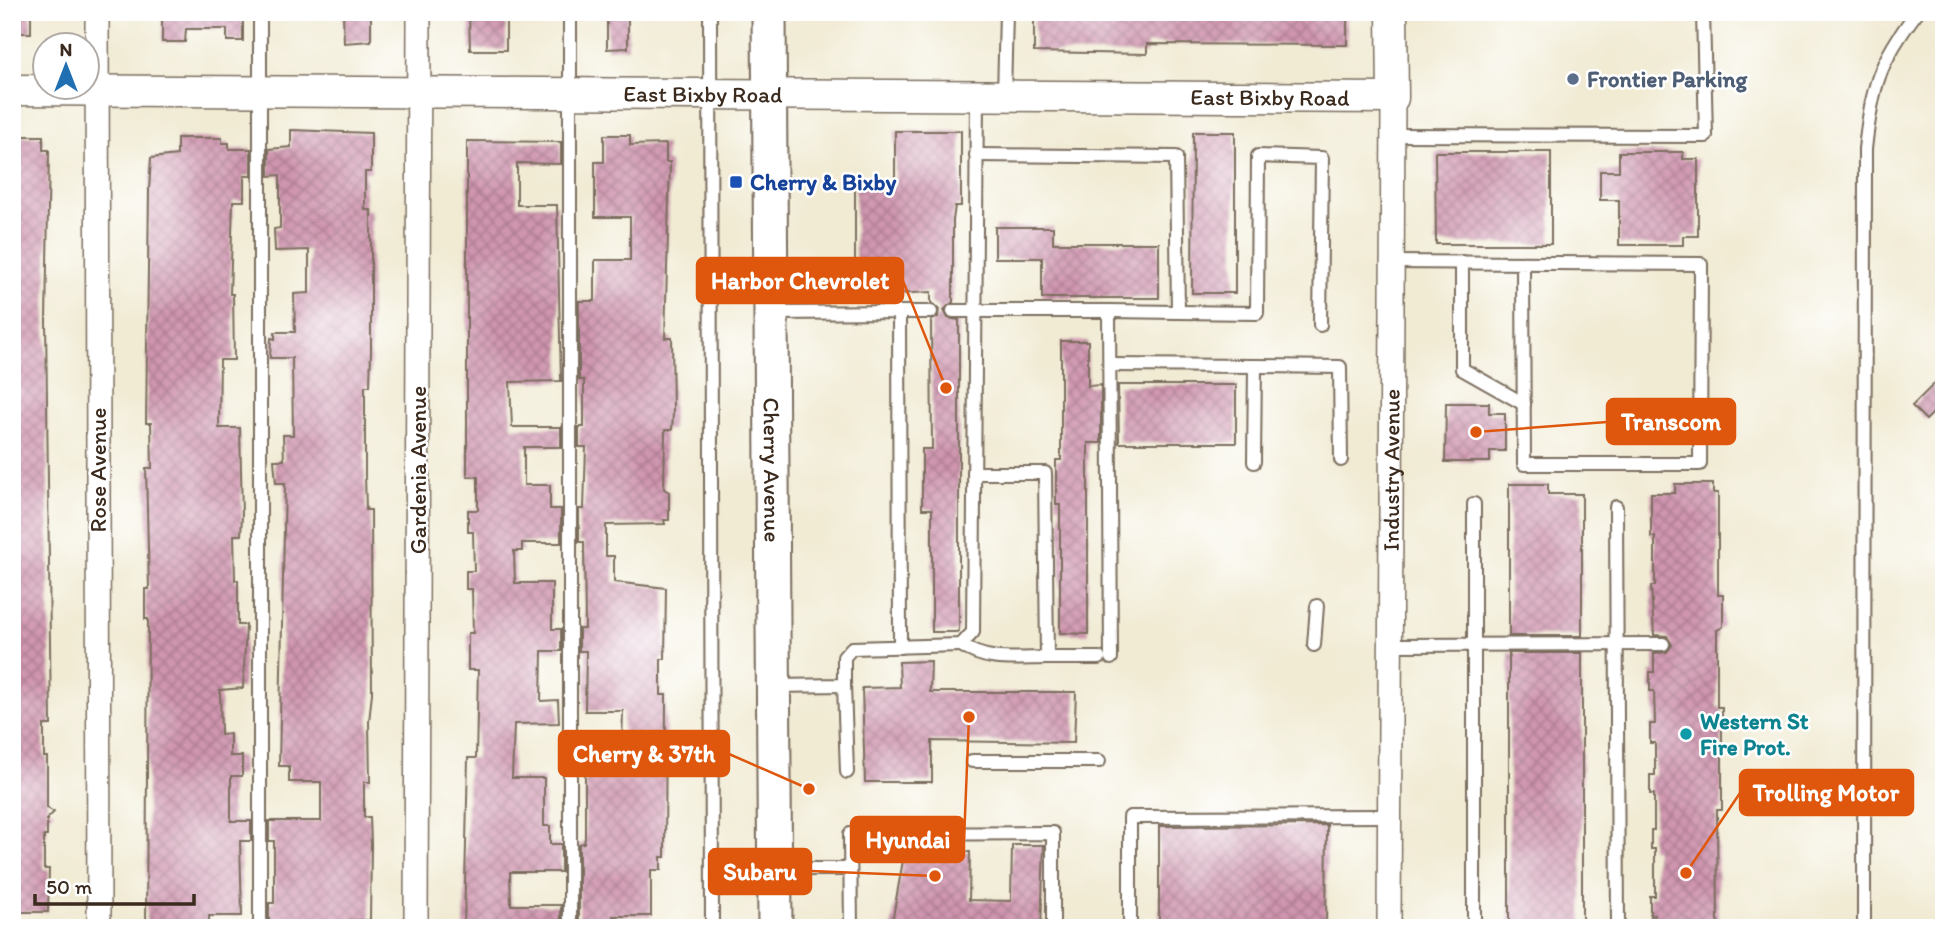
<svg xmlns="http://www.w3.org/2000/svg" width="1956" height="940" font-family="Itim,sans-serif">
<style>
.building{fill:url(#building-cross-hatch)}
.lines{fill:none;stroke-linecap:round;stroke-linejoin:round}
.service-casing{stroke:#7b6e5e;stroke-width:16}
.minor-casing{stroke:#7b6e5e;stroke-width:26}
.tertiary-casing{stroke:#7b6e5e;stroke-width:33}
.secondary-casing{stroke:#7b6e5e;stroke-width:37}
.service{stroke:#fff;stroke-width:12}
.minor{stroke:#fff;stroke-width:23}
.tertiary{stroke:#fff;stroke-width:30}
.secondary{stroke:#fff;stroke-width:33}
.service-dot{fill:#5c6f8a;stroke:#fff;stroke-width:2.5}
.transit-dot{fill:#1a4fb4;stroke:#fff;stroke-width:2.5}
.culture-dot{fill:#0f9aa8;stroke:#fff;stroke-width:2.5}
.labels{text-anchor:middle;stroke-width:5;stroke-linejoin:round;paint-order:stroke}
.service-label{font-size:23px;font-weight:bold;fill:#4e5e75;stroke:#fff;text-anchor:start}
.street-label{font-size:23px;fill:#3b2a1e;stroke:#fff}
.transit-label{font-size:23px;font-weight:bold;fill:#164399;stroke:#fff;text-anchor:start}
.culture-label{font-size:23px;font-weight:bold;fill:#0d838f;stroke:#fff;text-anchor:start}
.leader{fill:none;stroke:#df570d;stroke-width:2.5}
.callout-dot{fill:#df570d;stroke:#fff;stroke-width:2.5}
.callout{fill:#df570d;stroke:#df570d;stroke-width:2.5}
.callout-label{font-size:24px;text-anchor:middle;font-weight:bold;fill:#fff}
</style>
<defs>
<pattern id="building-cross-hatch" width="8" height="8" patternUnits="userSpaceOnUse" patternTransform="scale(1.75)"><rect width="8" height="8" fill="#d096b0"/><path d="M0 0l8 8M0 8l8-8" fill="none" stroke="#aa7b8f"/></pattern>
</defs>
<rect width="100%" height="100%" fill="#fff"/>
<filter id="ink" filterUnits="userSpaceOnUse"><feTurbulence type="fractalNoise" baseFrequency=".0143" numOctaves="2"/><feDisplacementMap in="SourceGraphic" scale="14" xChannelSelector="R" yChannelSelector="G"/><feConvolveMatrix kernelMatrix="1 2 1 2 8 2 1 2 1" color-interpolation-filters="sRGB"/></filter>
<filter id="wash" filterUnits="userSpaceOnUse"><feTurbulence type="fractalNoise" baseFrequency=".00686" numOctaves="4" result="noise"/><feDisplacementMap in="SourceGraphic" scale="28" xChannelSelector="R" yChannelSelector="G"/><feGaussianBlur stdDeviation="1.57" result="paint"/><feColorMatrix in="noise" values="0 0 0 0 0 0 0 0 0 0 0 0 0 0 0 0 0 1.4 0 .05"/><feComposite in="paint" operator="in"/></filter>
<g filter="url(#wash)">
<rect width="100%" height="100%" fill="#f1ebd4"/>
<g id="blocks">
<!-- building -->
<g class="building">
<rect x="12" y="12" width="19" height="21"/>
<polygon points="162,12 243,12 243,41 227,41 227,29 186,29 185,42 162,42"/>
<polygon points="343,12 371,12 371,41 344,43"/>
<polygon points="469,12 506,12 506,50 470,50"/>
<polygon points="607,12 628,12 628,48 607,49"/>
<polygon points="1034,12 1347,12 1347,45 1147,44 1147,54 1034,52"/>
<polygon points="291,130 371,133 371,172 365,172 365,210 371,210 371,350 370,386 365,386 365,475 366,510 371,510 372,693 369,722 370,782 364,782 364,817 370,817 371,845 370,920 349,920 349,925 337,928 269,928 269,903 274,903 274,841 269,841 269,821 321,821 321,782 289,782 289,766 279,766 285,483 276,483 274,460 284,460 283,435 293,435 292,358 270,358 271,338 275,339 275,332 295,332 294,294 309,293 309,250 275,251 274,229 280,228 280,175 269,176 269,149 291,147"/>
<polygon points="895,131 961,131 961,206 955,206 953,220 953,302 944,310 948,318 959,320 959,631 956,632 932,632 932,509 922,509 922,449 932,449 931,321 938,317 939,308 931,303 931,292 855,296 855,185 895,185"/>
<polygon points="1193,132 1235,132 1235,293 1192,293"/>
<polygon points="604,135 630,135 630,145 666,144 666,162 670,162 665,338 672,338 673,414 672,430 665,430 664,489 669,492 669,520 664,520 665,524 606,525 606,556 614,556 614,582 666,588 665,659 661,659 661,695 666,695 665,857 661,857 661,870 651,870 651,916 613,916 613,928 579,928 579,844 584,843 585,838 585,769 597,769 597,745 622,745 623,711 585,711 586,651 579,651 579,629 585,629 584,542 579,542 579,509 584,509 586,447 579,447 579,427 584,427 584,380 579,380 579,301 595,301 595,260 630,260 630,217 595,217 595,162 604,162"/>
<polygon points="12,136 43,136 43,150 49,150 46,321 51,725 44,725 44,757 47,757 47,808 54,812 47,819 47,836 44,836 44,869 49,869 48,912 12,912"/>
<polygon points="177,138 222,138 222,143 229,143 229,149 251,149 251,176 244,176 244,201 233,201 230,294 233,294 234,360 220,360 219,428 240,428 242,516 241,535 234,535 235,580 238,580 238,625 246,625 243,688 220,690 221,735 230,734 230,756 242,756 242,776 231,776 231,821 251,821 251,841 240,841 242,916 209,916 209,925 203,926 146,928 148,619 145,619 145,589 149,589 146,468 152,468 151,423 146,423 149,190 151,158 177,155"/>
<polygon points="467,141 561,142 561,164 517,163 517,205 557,205 561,381 510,382 512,427 561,427 561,447 524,447 524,485 550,485 550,509 561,509 561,543 522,543 522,551 514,551 515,583 552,583 552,629 561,629 561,651 542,651 541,701 558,700 559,723 514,724 512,778 544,778 544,826 550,826 550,844 561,844 561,872 510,872 511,905 561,905 561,928 464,928 468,758 476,758 478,670 468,670 468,633 473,633 472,589 466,589 466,571 474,571 473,532 468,532 468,510 478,510 478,477 467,476"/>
<polygon points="1435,152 1551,152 1551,244 1436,244"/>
<polygon points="1619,152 1683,152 1683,159 1698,159 1698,236 1683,236 1683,245 1619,245 1619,200 1600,200 1600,171 1619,171"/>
<polygon points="995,227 1053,227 1053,243 1159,243 1159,298 1042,298 1042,258 995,258"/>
<polygon points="1061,341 1088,341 1088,386 1101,385 1101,443 1088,443 1088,634 1060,633 1060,505 1056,505 1056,460 1061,460"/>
<polygon points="1935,383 1944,391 1944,402 1926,420 1912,406"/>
<polygon points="1118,385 1236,385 1236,443 1119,443"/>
<polygon points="1446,403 1489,403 1489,413 1505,413 1505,451 1490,451 1490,462 1445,462"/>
<polygon points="1509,484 1548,484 1548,494 1582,494 1582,636 1509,636"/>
<polygon points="1675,484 1713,484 1713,493 1718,493 1718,595 1723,595 1723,627 1717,630 1717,707 1722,707 1722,810 1717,810 1718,928 1654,928 1654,915 1650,916 1650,896 1655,896 1655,849 1651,849 1651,830 1654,830 1654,794 1650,794 1650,775 1655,775 1655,743 1650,743 1650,724 1655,724 1654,691 1650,691 1650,672 1654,672 1654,653 1667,652 1672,645 1667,636 1654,635 1651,586 1655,586 1655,537 1651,537 1651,493 1675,493"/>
<rect x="1509" y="653" width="73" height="275"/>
<polygon points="931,661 930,692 1076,692 1074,743 932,741 932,782 865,782 862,688 900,687 899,662"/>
<polygon points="1327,825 1326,928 1159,928 1159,826"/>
<polygon points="1012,845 1044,845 1041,928 891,928 905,849 970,852 969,900 1011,901"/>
</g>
</g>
</g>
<g filter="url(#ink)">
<use href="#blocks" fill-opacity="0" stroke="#7b6e5e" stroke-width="2"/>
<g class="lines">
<defs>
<g id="service">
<polyline points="260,12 260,928"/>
<polyline points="710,12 712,928"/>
<polyline points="1004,96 1006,12"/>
<polyline points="1393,135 1706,136 1703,12"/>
<polyline points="976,155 1176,157 1178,312 1109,311"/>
<path d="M 1392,262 C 1495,263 1598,264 1701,264 L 1700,464 L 1524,464 L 1523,263"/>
<polyline points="1462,262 1462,369 1524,404"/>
<polyline points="953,311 1109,311 1111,658"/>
<polyline points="899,312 931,312"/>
<polyline points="1178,312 1257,313 1258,156 1322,158 1320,325"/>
<polyline points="773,313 899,312 900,647"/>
<polyline points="1110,365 1255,366 1254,462"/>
<polyline points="1255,366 1340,367 1341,460"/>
<polyline points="1474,504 1474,928"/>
<polyline points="1616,507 1618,928"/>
<path d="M 961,645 C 987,663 1017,658 1047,658 L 1045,473 L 974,473"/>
<polyline points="1314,645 1317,606"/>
<polyline points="1390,645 1663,644"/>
<polyline points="1047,658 1099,658"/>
<polyline points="844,685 847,772"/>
<polyline points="775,686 844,685 844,657 852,648 961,645 973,632 977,95"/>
<polyline points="972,761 1099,761"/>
<polyline points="775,869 850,869"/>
<polyline points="570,928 570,12"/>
<polyline points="851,928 850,834 1053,833 1053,928"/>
<polyline points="1130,928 1130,817 1389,816"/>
<path d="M 1864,928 L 1865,149 C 1872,87 1878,63 1917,12"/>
</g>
<g id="minor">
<polyline points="97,12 99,928"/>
<polyline points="416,928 419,12"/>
<path id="s1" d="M 1389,928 L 1393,98"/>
</g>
<g id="tertiary">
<path id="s2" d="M 12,90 L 1393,98 L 1392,12"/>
</g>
<g id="secondary">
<path id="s3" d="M 769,12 L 775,928"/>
</g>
</defs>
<!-- service casing -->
<use href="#service" class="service-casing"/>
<!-- minor casing -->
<use href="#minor" class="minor-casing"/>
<!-- tertiary casing -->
<use href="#tertiary" class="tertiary-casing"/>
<!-- secondary casing -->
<use href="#secondary" class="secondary-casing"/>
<!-- service -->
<use href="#service" class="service"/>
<!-- minor -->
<use href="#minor" class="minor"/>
<!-- tertiary -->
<use href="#tertiary" class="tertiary"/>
<!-- secondary -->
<use href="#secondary" class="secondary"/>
</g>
</g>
<!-- markers -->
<circle class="service-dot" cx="1573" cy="79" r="7"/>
<rect class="transit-dot" x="729" y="175" width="14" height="14" rx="3.5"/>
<circle class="culture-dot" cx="1686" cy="734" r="7"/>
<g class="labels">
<!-- service labels -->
<g class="service-label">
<text x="1587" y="87">Frontier Parking</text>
</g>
<!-- street labels -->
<g class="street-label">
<text dy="8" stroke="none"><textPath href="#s2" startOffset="691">East Bixby Road</textPath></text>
<text dy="8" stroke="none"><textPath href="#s2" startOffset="1258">East Bixby Road</textPath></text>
<text transform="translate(98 470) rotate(-90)" y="8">Rose Avenue</text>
<text transform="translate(418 470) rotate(-90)" y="8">Gardenia Avenue</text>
<text dy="8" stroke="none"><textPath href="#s3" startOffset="458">Cherry Avenue</textPath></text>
<text dy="8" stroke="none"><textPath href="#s1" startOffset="458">Industry Avenue</textPath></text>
</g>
<!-- transit labels -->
<g class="transit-label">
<text x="750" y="190">Cherry &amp; Bixby</text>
</g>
<!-- culture labels -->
<g class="culture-label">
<text x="1700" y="729">Western St<tspan x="1700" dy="26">Fire Prot.</tspan></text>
</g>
</g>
<!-- callouts -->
<path class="leader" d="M946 388L903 281M1476 432L1607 422M809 789L729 754M1686 873L1740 793M969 717L964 840M935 876L811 871"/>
<g class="callout-dot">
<circle cx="946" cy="388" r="7"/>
<circle cx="1476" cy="432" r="7"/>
<circle cx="809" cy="789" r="7"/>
<circle cx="1686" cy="873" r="7"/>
<circle cx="969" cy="717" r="7"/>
<circle cx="935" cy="876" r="7"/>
</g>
<g class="callout">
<rect x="697" y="258" width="206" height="45" rx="7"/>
<rect x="1607" y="399" width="128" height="45" rx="7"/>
<rect x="559" y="731" width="170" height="45" rx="7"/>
<rect x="1740" y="770" width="173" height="45" rx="7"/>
<rect x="851" y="817" width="113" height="45" rx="7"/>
<rect x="709" y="849" width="102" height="45" rx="7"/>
</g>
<g class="callout-label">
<text x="800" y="289">Harbor Chevrolet</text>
<text x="1671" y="430">Transcom</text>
<text x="644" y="762">Cherry &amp; 37th</text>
<text x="1826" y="801">Trolling Motor</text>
<text x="908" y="848">Hyundai</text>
<text x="760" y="880">Subaru</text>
</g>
<!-- margin -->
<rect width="1956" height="940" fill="none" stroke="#fff" stroke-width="42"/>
<!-- north arrow -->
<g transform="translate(66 66)"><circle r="33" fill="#ffffff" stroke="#b1aaa5" stroke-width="2"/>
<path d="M0-5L12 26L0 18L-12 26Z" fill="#1f6fb2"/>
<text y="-10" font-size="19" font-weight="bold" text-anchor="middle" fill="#3b2a1e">N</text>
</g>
<!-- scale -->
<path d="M35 894v10h159v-10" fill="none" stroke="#3b2a1e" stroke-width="3.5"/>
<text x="46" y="894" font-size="21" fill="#3b2a1e" stroke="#ffffff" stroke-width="5" paint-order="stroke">50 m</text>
</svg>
